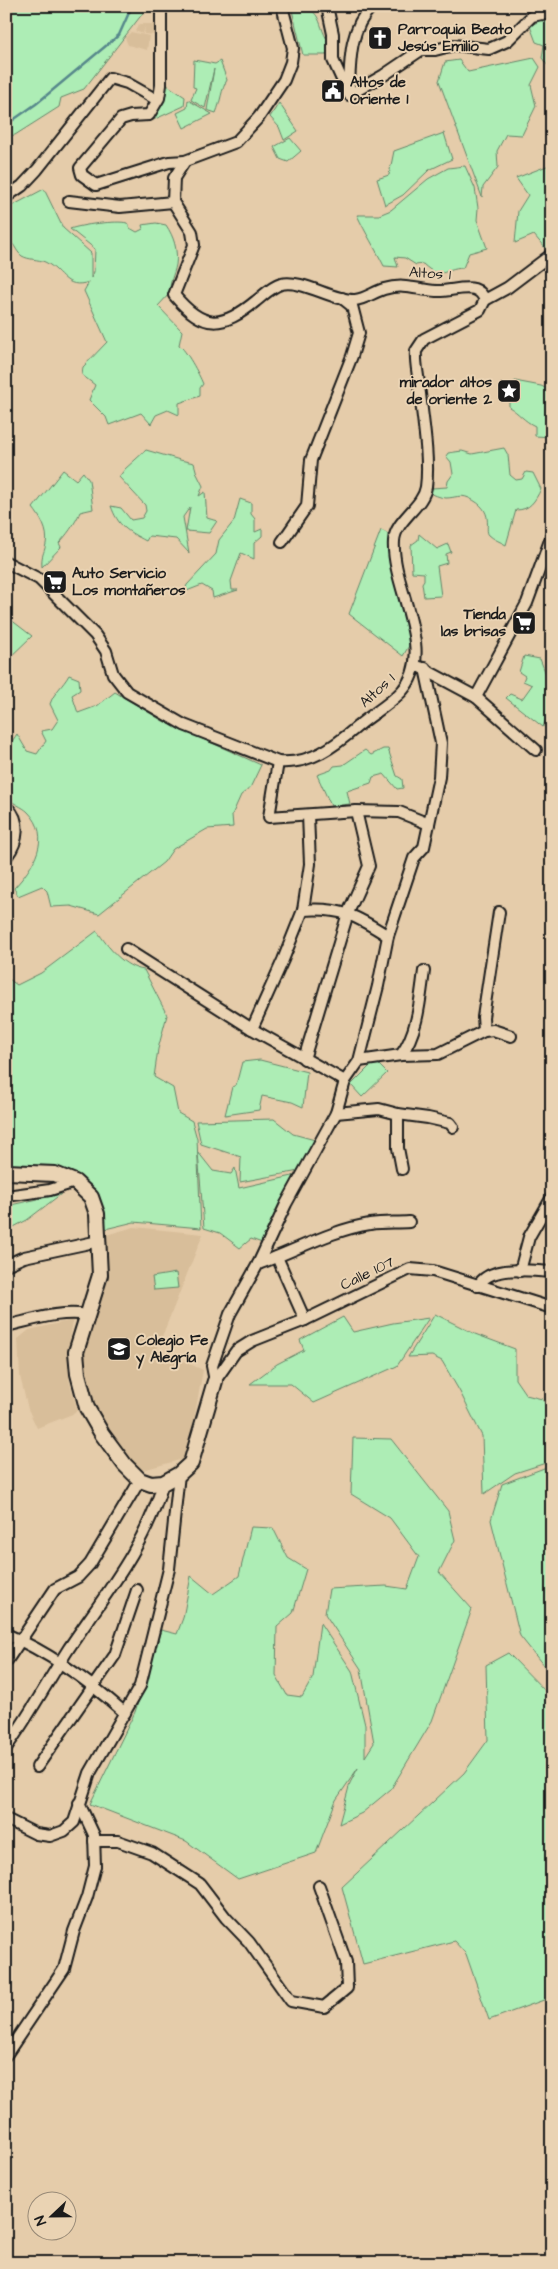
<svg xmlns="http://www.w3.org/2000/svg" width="558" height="2269" font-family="'Architects Daughter',sans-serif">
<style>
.built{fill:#d8be9a}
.green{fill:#adedb5;stroke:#648468}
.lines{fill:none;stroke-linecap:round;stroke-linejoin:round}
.stream{stroke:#57888b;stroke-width:2.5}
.street-casing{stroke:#1c1c1c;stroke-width:14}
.secondary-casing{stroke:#1c1c1c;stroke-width:18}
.street{stroke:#ead3b3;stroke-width:10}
.secondary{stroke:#ead3b3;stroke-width:14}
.labels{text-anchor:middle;stroke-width:4;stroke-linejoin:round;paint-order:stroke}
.poi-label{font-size:15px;font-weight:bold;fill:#1c1c1c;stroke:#ead3b3;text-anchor:start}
.street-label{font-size:15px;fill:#1c1c1c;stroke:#ead3b3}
</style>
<rect width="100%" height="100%" fill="#e5ccaa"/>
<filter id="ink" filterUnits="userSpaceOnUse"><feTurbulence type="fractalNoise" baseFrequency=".02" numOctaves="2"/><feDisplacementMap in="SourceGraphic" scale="10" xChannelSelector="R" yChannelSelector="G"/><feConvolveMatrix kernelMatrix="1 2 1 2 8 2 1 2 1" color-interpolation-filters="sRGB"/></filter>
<g filter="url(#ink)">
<!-- built -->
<g class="built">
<polygon points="139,24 155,24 155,35 144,34 145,26 143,34 135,31"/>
<polygon points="131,32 149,36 147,50 128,45 125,38"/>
<polygon points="134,1227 203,1234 157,1349 203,1370 187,1458 139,1471 114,1440 87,1397 82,1349 108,1274 106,1235"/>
<polygon points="73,1320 69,1347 69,1379 77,1410 75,1413 37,1428 28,1409 20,1376 18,1339 29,1330"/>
</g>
<!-- green -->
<g class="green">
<polygon points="15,6 143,6 143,13 84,89 61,98 59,107 15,135 6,136 6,19"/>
<path d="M 291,6 C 326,6 315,26 331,45 L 326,55 L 303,55 Z"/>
<polygon points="546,17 552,18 552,64 548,66 542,58 544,45 536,42 530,26"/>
<polygon points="534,58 540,67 531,85 536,106 522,135 506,134 497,151 498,167 483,187 482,197 439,81 445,62 459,60 468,72"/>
<path d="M 194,60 L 215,64 L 220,61 L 227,80 C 221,90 221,101 216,113 L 207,110 L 214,69 L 205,108 L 191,100 L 196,88 L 193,87 Z"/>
<polygon points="167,85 185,97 184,106 153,120 152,116 161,104"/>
<polygon points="188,100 212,114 184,128 177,113 187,108"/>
<polygon points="279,103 298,131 284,140 279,127 270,117"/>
<polygon points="444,133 452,159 429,170 403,195 385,205 377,179 389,175 394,151"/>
<polygon points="290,138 301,151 288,162 280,159 274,147"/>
<polygon points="552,164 552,246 545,248 534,235 515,243 518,211 528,195 516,178"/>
<path d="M 465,166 L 475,188 L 478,208 L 477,220 L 487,248 L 469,253 L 463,268 C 444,269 441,281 423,264 L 416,265 L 405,258 L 395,257 L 398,267 L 384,266 C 375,248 366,234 357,215 L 379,215 L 391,210 L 428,179 L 448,168 Z"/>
<path d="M 44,189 L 63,228 L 91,253 L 91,278 L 94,272 L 95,249 L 70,229 C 80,225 117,220 127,223 L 130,228 L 137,232 L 143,229 L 142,225 L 156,223 L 166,225 C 174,237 178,250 176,265 C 174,275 169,282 170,293 L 158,306 L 182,331 L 179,345 C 186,350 199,374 203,384 L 200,388 L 200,396 L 179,403 L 179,415 L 168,410 L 156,415 L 151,424 L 141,413 L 109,425 L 106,417 L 89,400 L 95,385 L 82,375 L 83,367 L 107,342 L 84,291 L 89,282 C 65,290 63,271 45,262 C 38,259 29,260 22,256 C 15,251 15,242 6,239 L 6,209 Z"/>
<path d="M 515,381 L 541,386 L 552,391 L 552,437 L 535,436 L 535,426 C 524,421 519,413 509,407 L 509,391 Z"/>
<path d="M 504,448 L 508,455 L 510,475 L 516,480 L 522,479 L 526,472 L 533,473 L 541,489 C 535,501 530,510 516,510 L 506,545 C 501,542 493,539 489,535 C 483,529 497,511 469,498 C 460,494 455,498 446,498 C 440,498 433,494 427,492 L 432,488 L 447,487 L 448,481 L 453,474 L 451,462 L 446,456 L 448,453 L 462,451 L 472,454 Z"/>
<path d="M 146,450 L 180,460 L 194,463 L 197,474 L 203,486 L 199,496 L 205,492 L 207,518 L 217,521 L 209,533 L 186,531 L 190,507 L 183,517 L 189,553 L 176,539 L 149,536 L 146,541 C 127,531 118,526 111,506 L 121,508 L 131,520 L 142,518 L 146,511 L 145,505 L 119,477 L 125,469 Z"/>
<path d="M 63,470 L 76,480 L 83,472 L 89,480 L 93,509 L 80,512 C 75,524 66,536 59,543 L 61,547 L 42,567 C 41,555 44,554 46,544 C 49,531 40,517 33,508 Z"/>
<polygon points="240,499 251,503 251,514 255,519 255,532 262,529 262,536 254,543 254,559 241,553 231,581 232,590 238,590 213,598 212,591 202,585 184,592 187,585 216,554 219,540 234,521"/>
<polygon points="381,530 387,533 391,541 410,644 403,656 349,614"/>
<polygon points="419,534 437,549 448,544 451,552 446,554 447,563 437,566 441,596 424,597 422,583 424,580 424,573 412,572 411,545 418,540"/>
<polygon points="6,616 32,636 6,661"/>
<polygon points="524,656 540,659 546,674 552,672 552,704 543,727 506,698 510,694 522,699 532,685 523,681 525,676 519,672"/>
<path d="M 69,675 L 79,679 L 80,690 L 72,695 L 78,713 L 97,706 L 115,692 L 163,721 L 261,765 L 250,788 L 241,795 L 232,815 L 233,827 L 207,829 L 173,849 L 164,862 L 99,914 L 71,906 L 51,907 L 47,891 L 42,886 L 18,896 L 14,888 C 33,868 53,837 28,812 C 22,806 14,805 6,796 L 6,777 L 12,768 C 3,751 7,749 17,734 L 27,751 L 37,754 L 46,741 L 41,731 L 52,729 L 58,720 L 50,704 C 54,692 63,686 69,675 Z"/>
<polygon points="383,749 388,749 397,776 402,779 403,788 397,789 384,774 373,777 371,783 347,791 350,804 331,806 317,775 331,770 334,766 343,765 365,750 371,755"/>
<path d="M 97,931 C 109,948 123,967 144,970 L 167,1015 L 158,1049 L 154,1077 L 173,1088 L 178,1113 L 192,1121 L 197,1139 L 201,1228 L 134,1222 L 101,1230 L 83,1185 L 6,1167 L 6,977 L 17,985 L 41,973 Z"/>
<polygon points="260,1060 307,1072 303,1107 292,1102 262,1096 259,1110 225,1115 232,1087 236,1085 242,1062"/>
<polygon points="375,1061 387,1073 362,1097 351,1085"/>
<polygon points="274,1119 293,1134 315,1140 299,1171 240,1182 241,1157 201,1144 196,1121"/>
<polygon points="198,1152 213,1171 231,1174 235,1168 239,1188 297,1175 262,1243 251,1239 240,1248 220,1233 204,1228"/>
<polygon points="61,1194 27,1220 6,1231 6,1206"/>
<polygon points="176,1273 178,1288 154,1290 152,1277"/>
<polygon points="435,1314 475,1334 515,1349 515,1379 526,1395 542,1399 552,1413 552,1461 515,1473 484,1494 482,1436 460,1392 442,1361 432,1356 408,1357"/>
<polygon points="343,1317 353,1332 393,1323 429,1318 397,1366 314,1403 291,1384 250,1384 277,1364 304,1350 300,1340"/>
<polygon points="353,1438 391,1439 448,1511 455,1540 439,1572 472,1609 432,1721 391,1789 362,1813 339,1824 350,1783 358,1768 336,1800 316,1853 238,1879 186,1841 90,1804 135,1712 161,1630 177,1634 183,1618 191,1576 213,1594 239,1576 251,1527 273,1528 288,1558 306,1569 293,1613 277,1627 276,1676 287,1695 302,1697 313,1677 320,1623 352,1671 365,1725 365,1757 374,1743 361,1669 325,1614 329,1589 386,1586 407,1589 419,1557 390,1518 351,1494"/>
<polygon points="552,1465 552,1676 520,1636 491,1520 502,1484"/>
<polygon points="508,1653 552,1698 552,1997 489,2020 466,1954 454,1941 363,1964 342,1887 464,1773 488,1740 486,1665"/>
</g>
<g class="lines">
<!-- stream -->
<polyline class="stream" points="6,125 36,104 119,35 132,6"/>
<defs>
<g id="street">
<polyline points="161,6 161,85 159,98 149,115 131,116 121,119 80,168 82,175 96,185 169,162 185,161"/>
<polyline points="327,6 333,34 333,60 349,95 384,75 421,50 435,50 454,45 489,49 507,41 532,16 542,14 552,15"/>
<path d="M 349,89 C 350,59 350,28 372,6"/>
<polyline points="6,197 22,186 37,170 110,78 127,83 157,100"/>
<polyline points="69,201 120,207 173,202"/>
<polyline points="485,300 507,288 552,254"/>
<polyline points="282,542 307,506 311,460 352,356 359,333 352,306 342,298"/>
<path d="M 6,562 L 39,579 L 95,635 L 106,651 L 113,674 L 127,692 L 184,725 L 278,762 C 310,765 335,746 358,726 C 372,714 389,705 402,691 C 438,651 391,587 394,541 C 395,520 423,507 426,487 C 430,458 422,414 419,385 C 418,373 415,362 416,351 L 424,339 L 480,310 L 485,300 C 482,294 480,291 474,289 C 463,286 448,292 436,291 C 417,290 405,283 384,289 C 374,292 365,299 355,300 C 332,301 303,279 281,284 C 271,287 264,295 256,301 C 222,329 203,330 174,295 L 194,245 L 192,232 L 173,202 L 174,178 L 185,161 L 236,142 L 259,117 L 284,80 L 291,62 L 293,48 L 282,6"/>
<polyline points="420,667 476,697 536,750"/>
<polyline points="476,697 527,603 552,535"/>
<polyline points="278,762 269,817 356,811 399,812 429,824"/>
<path d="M 303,910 C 340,907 357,916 388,936"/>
<polyline points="126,949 252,1029 345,1081"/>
<polyline points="252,1029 283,960 303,910 310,864 308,815"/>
<polyline points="484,1031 483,1017 499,912"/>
<path d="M 401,1055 C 418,1032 420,1000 424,971"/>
<polyline points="304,1059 348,913 369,866 356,811"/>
<polyline points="359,1061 401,1055 438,1054 484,1031 493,1030 511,1036"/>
<polyline points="336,1113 379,1109 398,1114 428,1118 450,1123 453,1127"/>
<polyline points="398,1114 398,1148 402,1169"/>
<polyline points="6,1196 50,1190 75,1182"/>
<polyline points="277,1257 305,1320"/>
<path d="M 258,1264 C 295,1251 331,1230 370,1224 C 383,1222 396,1223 409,1222"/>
<polyline points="6,1265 24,1257 99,1241"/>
<polyline points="520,1271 529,1237 552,1197"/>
<path d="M 478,1286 C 490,1264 530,1271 552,1272"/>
<path d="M 6,1326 C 33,1320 60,1310 88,1315"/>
<polyline points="215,1381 212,1366 230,1314 258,1264 286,1204 336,1113 345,1081 359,1061 378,986 388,936 414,858 424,847 439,777 441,743 425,668"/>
<polyline points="215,1381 236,1351 252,1341 305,1320 410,1269 433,1271 552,1308"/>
<path d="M 6,1634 C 51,1653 89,1681 125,1713"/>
<polyline points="6,1662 55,1589 78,1577 90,1564 140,1480"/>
<path d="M 6,1748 C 29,1716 48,1681 69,1648 C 104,1596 146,1545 163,1483"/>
<polyline points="37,1767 115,1655 137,1590"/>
<polyline points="6,1819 36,1834 50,1836 64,1831 74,1822 90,1773 140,1686 169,1569 179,1474"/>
<polyline points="94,1841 118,1841 152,1853 200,1884 226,1918 249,1942 291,2001 324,2007 347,1988 346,1962 319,1886"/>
<polyline points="6,2055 64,1969 74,1931 87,1897 95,1866 94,1835 79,1803"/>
</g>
<g id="secondary">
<path d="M 6,809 C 19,821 16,841 6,854"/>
<polyline points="6,1172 55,1174 75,1182 91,1197 97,1214 100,1275 76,1352 78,1374 87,1408 102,1434 125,1465 140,1480 151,1484 163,1483 179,1474 191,1463 215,1381"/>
</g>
</defs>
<!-- street casing -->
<use href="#street" class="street-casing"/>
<!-- secondary casing -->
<use href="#secondary" class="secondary-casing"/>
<!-- street -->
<use href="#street" class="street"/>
<!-- secondary -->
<use href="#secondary" class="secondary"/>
</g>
</g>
<!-- icons -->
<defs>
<symbol id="church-square" viewBox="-11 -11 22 22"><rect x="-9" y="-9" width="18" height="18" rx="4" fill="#1c1c1c" stroke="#ead3b3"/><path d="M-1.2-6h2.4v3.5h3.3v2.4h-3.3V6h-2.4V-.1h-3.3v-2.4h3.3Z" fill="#fff"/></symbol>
<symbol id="civic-square" viewBox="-11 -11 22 22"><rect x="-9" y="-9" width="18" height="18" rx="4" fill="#1c1c1c" stroke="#ead3b3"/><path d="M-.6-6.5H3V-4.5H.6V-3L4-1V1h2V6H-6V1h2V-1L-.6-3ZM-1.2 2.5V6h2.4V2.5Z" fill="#fff"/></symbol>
<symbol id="sight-square" viewBox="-11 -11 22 22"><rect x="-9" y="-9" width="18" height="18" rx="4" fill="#1c1c1c" stroke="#ead3b3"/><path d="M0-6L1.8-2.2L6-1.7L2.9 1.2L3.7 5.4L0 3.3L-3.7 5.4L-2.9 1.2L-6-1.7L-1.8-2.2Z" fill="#fff"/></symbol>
<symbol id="supermarket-square" viewBox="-11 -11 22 22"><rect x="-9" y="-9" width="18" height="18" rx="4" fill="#1c1c1c" stroke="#ead3b3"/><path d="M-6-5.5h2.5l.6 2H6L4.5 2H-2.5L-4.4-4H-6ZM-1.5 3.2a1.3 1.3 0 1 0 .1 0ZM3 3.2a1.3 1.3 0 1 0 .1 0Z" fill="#fff"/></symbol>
<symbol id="school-square" viewBox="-11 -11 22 22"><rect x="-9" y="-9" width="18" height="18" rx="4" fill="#1c1c1c" stroke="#ead3b3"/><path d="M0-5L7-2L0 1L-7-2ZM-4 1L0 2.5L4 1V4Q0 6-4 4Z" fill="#fff"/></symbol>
</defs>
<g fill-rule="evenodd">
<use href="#church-square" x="366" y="24" width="28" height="28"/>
<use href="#civic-square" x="319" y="77" width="28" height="28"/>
<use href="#sight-square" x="495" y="377" width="28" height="28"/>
<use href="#supermarket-square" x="41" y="568" width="28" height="28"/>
<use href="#supermarket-square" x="510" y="609" width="28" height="28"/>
<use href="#school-square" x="105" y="1335" width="28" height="28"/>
</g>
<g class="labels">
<!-- poi labels -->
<g class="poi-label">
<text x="398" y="34">Parroquia Beato<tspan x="398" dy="17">Jesús Emilio</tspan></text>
<text x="350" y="87">Altos de<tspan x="350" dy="17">Oriente 1</tspan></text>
<text x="492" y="387" text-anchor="end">mirador altos<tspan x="492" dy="17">de oriente 2</tspan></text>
<text x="72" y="578">Auto Servicio<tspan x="72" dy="17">Los montañeros</tspan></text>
<text x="506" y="619" text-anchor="end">Tienda<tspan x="506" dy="17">las brisas</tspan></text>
<text x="136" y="1345">Colegio Fe<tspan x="136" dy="17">y Alegría</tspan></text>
</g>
<!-- street labels -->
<g class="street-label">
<text transform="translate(430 273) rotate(4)" y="5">Altos 1</text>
<text transform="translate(377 690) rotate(-43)" y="5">Altos 1</text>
<text transform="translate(367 1273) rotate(-26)" y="5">Calle 107</text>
</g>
</g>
<!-- margin -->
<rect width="558" height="2269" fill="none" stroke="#ead3b3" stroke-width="25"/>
<rect x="12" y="12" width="533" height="2244" fill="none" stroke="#1c1c1c" stroke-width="2" filter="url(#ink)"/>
<!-- north arrow -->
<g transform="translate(52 2216) rotate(248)"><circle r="24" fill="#ead3b3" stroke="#988a77"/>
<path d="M0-4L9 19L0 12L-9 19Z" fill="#1c1c1c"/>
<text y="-8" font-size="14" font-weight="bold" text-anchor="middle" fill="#1c1c1c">N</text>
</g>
</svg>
